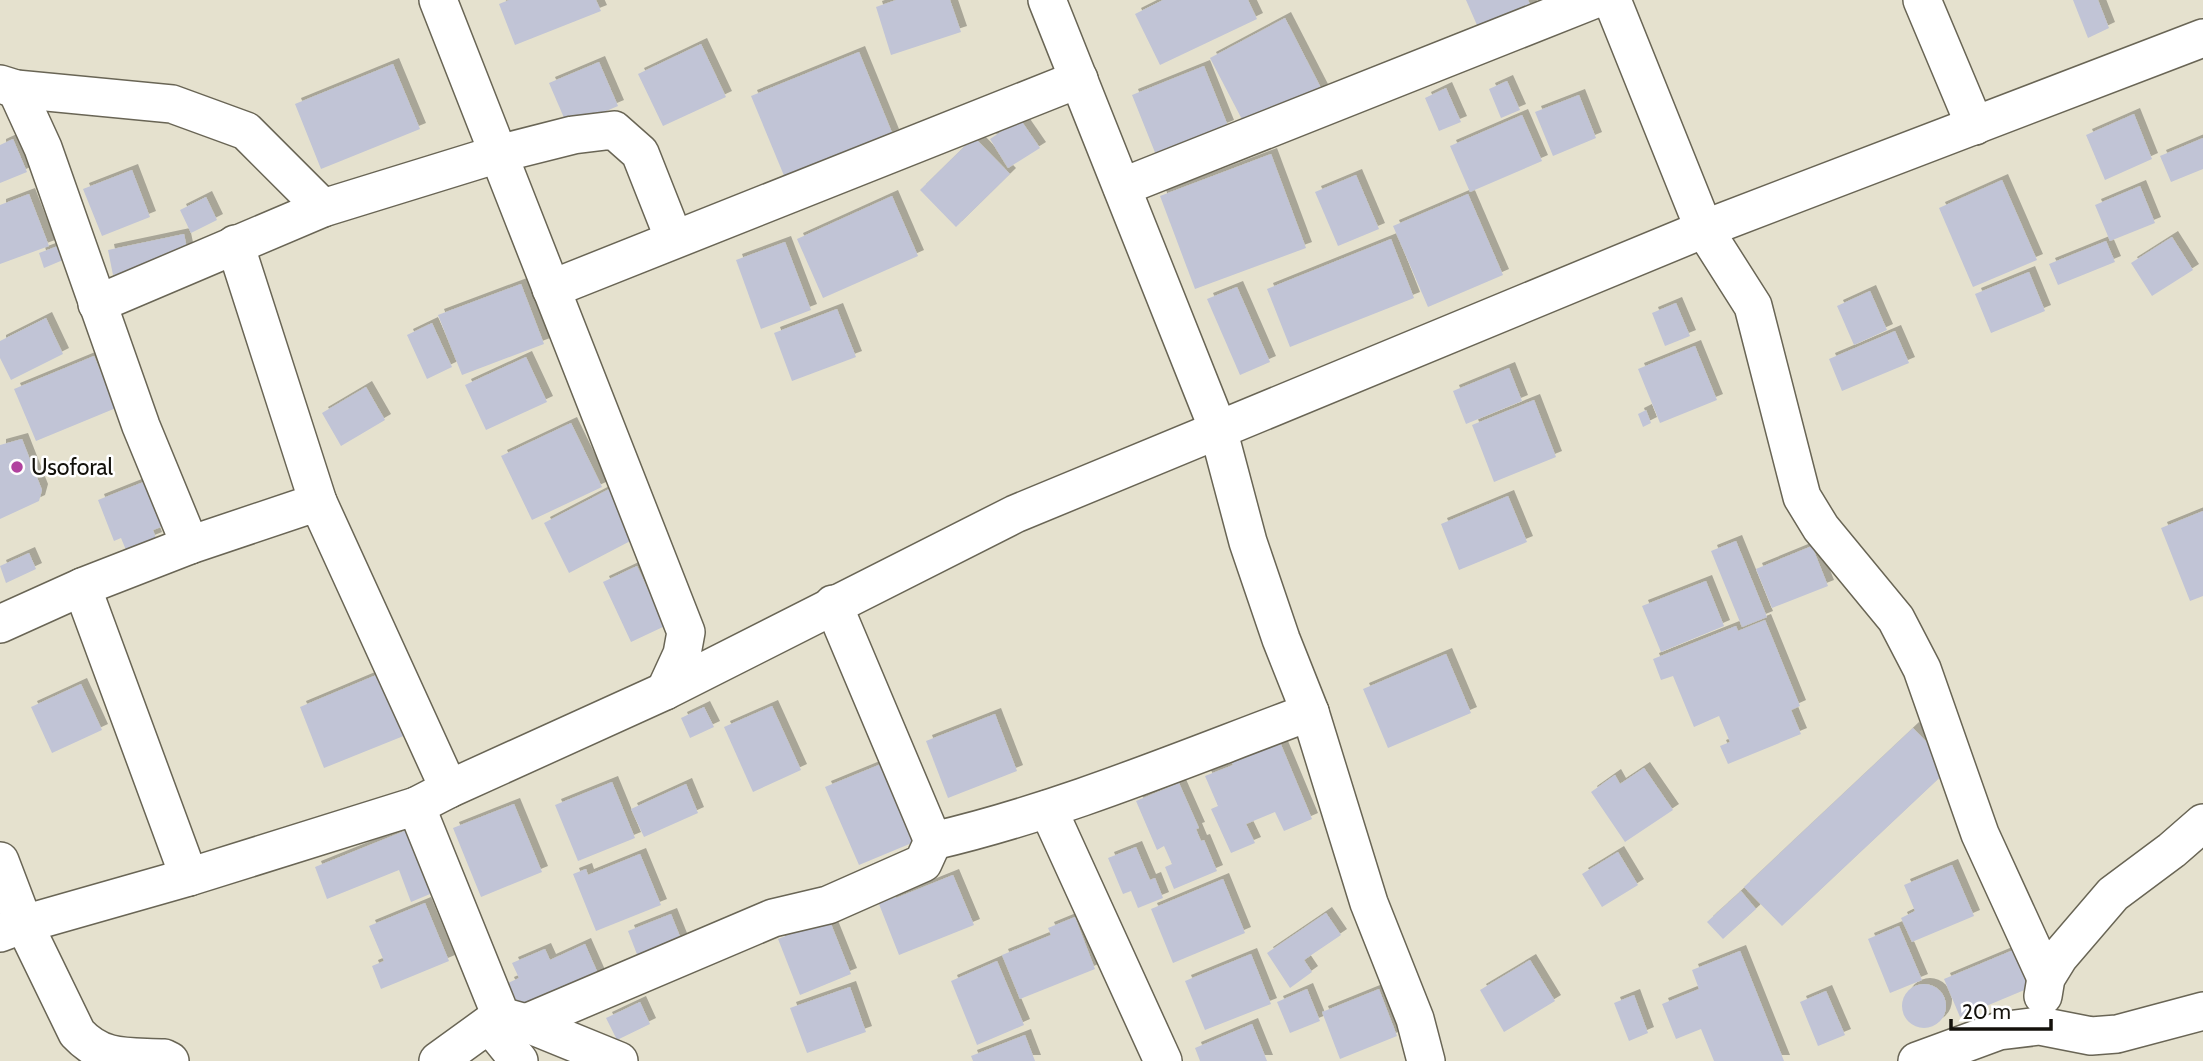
<svg xmlns="http://www.w3.org/2000/svg" width="2203" height="1061" font-family="Cabin,sans-serif">
<style>
.building{fill:#c1c4d6;filter:url(#shadow)}
.lines{fill:none;stroke-linecap:round;stroke-linejoin:round}
.minor-casing{stroke:#696555;stroke-width:40}
.minor{stroke:#fff;stroke-width:37}
.poi-dot{fill:#b1429f;stroke:#fff;stroke-width:2.5}
.labels{text-anchor:middle;stroke-width:5;stroke-linejoin:round;paint-order:stroke}
.poi-label{font-size:23px;fill:#13110b;stroke:#fff;text-anchor:start}
</style>
<defs>
<filter id="shadow"><feDropShadow dx="6" dy="-6" stdDeviation="0" flood-color="#0004"/></filter>
</defs>
<rect width="100%" height="100%" fill="#e5e1ce"/>
<!-- building -->
<g class="building">
<polygon points="509,0 596,0 601,11 515,45 499,4"/>
<polygon points="896,0 950,0 961,32 891,55 876,7"/>
<polygon points="1163,0 1248,0 1257,19 1160,65 1135,14"/>
<polygon points="1466,0 1528,0 1532,9 1480,32"/>
<polygon points="2073,0 2098,0 2109,28 2088,38"/>
<polygon points="1285,18 1322,90 1247,129 1210,58"/>
<polygon points="701,44 726,97 663,126 638,74"/>
<polygon points="859,52 893,135 785,178 751,96"/>
<polygon points="599,62 618,106 568,127 549,83"/>
<polygon points="393,64 420,129 321,169 295,104"/>
<polygon points="1204,66 1228,126 1156,155 1132,95"/>
<polygon points="1507,81 1520,110 1501,118 1489,89"/>
<polygon points="1446,88 1461,122 1439,131 1425,98"/>
<polygon points="1579,95 1596,138 1553,156 1535,112"/>
<polygon points="2134,114 2152,159 2105,180 2086,135"/>
<polygon points="1522,115 1542,161 1470,192 1450,146"/>
<polygon points="1020,119 1040,148 1008,168 990,139"/>
<polygon points="974,137 1010,174 956,227 920,190"/>
<polygon points="2203,138 2203,169 2171,182 2160,156"/>
<polygon points="13,139 27,172 0,183 0,145"/>
<polygon points="1271,154 1306,248 1195,289 1160,196"/>
<polygon points="132,170 150,217 102,236 83,189"/>
<polygon points="1356,175 1379,229 1338,246 1315,192"/>
<polygon points="2002,180 2037,260 1973,287 1939,208"/>
<polygon points="2140,186 2155,223 2110,241 2095,205"/>
<polygon points="29,194 49,246 0,264 0,205"/>
<polygon points="1468,194 1503,275 1428,307 1393,226"/>
<polygon points="892,196 918,256 823,298 797,239"/>
<polygon points="206,197 217,220 191,233 180,210"/>
<polygon points="184,234 189,258 113,275 108,250"/>
<polygon points="2172,237 2193,270 2152,296 2131,263"/>
<polygon points="1391,239 1414,298 1290,347 1267,289"/>
<polygon points="2106,241 2115,262 2058,285 2049,264"/>
<polygon points="785,242 811,310 761,329 736,260"/>
<polygon points="58,246 63,260 44,268 39,253"/>
<polygon points="2029,272 2045,311 1991,333 1975,294"/>
<polygon points="521,284 544,344 462,375 438,315"/>
<polygon points="1237,287 1270,362 1240,375 1207,299"/>
<polygon points="1870,291 1887,330 1854,345 1837,306"/>
<polygon points="1676,303 1690,336 1665,346 1652,313"/>
<polygon points="837,309 856,357 792,381 774,333"/>
<polygon points="46,318 63,354 11,380 0,358 0,341"/>
<polygon points="432,323 452,367 427,379 407,335"/>
<polygon points="1895,331 1909,363 1842,391 1829,359"/>
<polygon points="1695,346 1717,400 1660,423 1638,369"/>
<polygon points="94,356 116,408 36,441 14,389"/>
<polygon points="526,357 547,402 486,430 465,385"/>
<polygon points="1509,368 1522,401 1466,424 1453,391"/>
<polygon points="366,387 385,420 341,446 322,413"/>
<polygon points="1534,400 1556,457 1494,482 1472,425"/>
<polygon points="1646,410 1651,423 1643,427 1638,414"/>
<polygon points="571,423 602,487 532,520 501,456"/>
<polygon points="22,439 42,490 39,501 0,519 0,445"/>
<polygon points="151,479 169,524 153,530 156,538 126,550 121,538 114,541 98,500"/>
<polygon points="613,487 638,537 569,573 544,523"/>
<polygon points="1508,496 1527,542 1459,570 1441,524"/>
<polygon points="2203,511 2203,596 2190,601 2161,528"/>
<polygon points="1736,541 1767,617 1742,627 1711,551"/>
<polygon points="1812,546 1828,586 1772,608 1756,569"/>
<polygon points="29,553 36,569 6,583 0,566"/>
<polygon points="637,566 665,626 631,642 603,582"/>
<polygon points="1706,581 1724,626 1661,652 1642,606"/>
<polygon points="1765,620 1800,706 1791,710 1801,734 1728,764 1720,746 1730,742 1719,716 1694,727 1673,676 1661,680 1653,659 1736,626 1738,631"/>
<polygon points="1446,654 1471,713 1388,748 1363,689"/>
<polygon points="381,673 406,735 324,768 300,707"/>
<polygon points="81,684 102,730 52,753 31,707"/>
<polygon points="772,706 801,770 753,792 724,727"/>
<polygon points="704,707 714,727 690,738 681,718"/>
<polygon points="995,714 1017,771 948,798 926,741"/>
<polygon points="1913,728 1951,767 1782,926 1744,887"/>
<polygon points="1277,735 1312,819 1284,831 1275,812 1246,824 1255,843 1231,853 1211,809 1218,806 1205,776 1233,765 1229,755"/>
<polygon points="886,762 919,840 859,865 825,787"/>
<polygon points="1644,768 1673,810 1625,842 1591,792 1615,775 1620,784"/>
<polygon points="612,782 635,838 578,861 555,805"/>
<polygon points="1179,783 1199,828 1196,829 1201,841 1204,840 1217,871 1174,889 1165,867 1172,864 1164,846 1157,850 1136,801"/>
<polygon points="686,784 698,813 644,837 631,809"/>
<polygon points="514,804 542,872 481,897 453,828"/>
<polygon points="417,826 442,889 411,902 399,870 327,899 315,867"/>
<polygon points="1136,847 1150,880 1155,878 1163,898 1138,908 1131,891 1123,894 1108,858"/>
<polygon points="1618,852 1638,885 1602,907 1582,874"/>
<polygon points="640,854 661,905 596,931 573,874 586,869 588,875"/>
<polygon points="1952,865 1974,916 1912,942 1901,918 1915,911 1904,885"/>
<polygon points="953,875 974,925 899,955 875,894 891,887 896,898"/>
<polygon points="1223,879 1245,933 1173,963 1151,909"/>
<polygon points="1741,891 1756,909 1723,939 1707,922"/>
<polygon points="425,903 449,961 381,989 372,966 384,961 369,926"/>
<polygon points="1326,913 1341,935 1304,960 1312,972 1290,988 1267,953"/>
<polygon points="671,914 681,939 638,957 628,931"/>
<polygon points="1075,917 1095,969 1020,999 1002,955 1051,935 1048,928"/>
<polygon points="829,919 851,974 800,995 778,939"/>
<polygon points="1899,926 1922,980 1890,993 1868,939"/>
<polygon points="585,944 600,978 521,1012 508,983 519,978 512,963 545,949 550,960"/>
<polygon points="2023,946 2039,984 1960,1017 1944,979"/>
<polygon points="1740,951 1784,1061 1714,1061 1701,1029 1676,1039 1662,1004 1699,989 1692,970"/>
<polygon points="1251,954 1271,1004 1205,1030 1185,981"/>
<polygon points="1530,960 1555,1001 1504,1032 1480,990"/>
<polygon points="997,961 1024,1025 977,1045 951,981"/>
<circle cx="1924" cy="1006" r="22"/>
<polygon points="850,987 866,1032 807,1053 790,1008"/>
<polygon points="1307,989 1320,1021 1290,1033 1277,1002"/>
<polygon points="1379,989 1397,1036 1340,1059 1322,1012"/>
<polygon points="1826,991 1845,1035 1818,1046 1800,1002"/>
<polygon points="1634,995 1648,1033 1629,1041 1614,1003"/>
<polygon points="640,1002 650,1024 617,1040 606,1018"/>
<polygon points="1252,1024 1267,1061 1200,1061 1195,1048"/>
<polygon points="1025,1035 1035,1061 973,1061 971,1056"/>
</g>
<g class="lines">
<defs>
<g id="minor">
<polyline points="438,0 686,632 682,654 665,691"/>
<polyline points="1047,0 1218,429 1248,542 1281,639 1310,712 1369,903 1415,1019 1426,1061"/>
<polyline points="1612,0 1704,229 1753,306 1802,497 1821,528 1896,619 1922,669 1980,834 2046,978"/>
<polyline points="1922,0 1975,126"/>
<polyline points="0,84 16,89 172,104 246,131 323,208"/>
<polyline points="16,89 43,148 141,426 190,545 318,502 449,789"/>
<polyline points="1122,187 1593,0"/>
<polyline points="235,244 318,502"/>
<polyline points="551,289 1079,79"/>
<polyline points="97,304 323,208 498,154 573,135 614,130 640,153 674,239"/>
<polyline points="82,587 189,877"/>
<path d="M 833,604 L 933,841 C 1062,811 1186,758 1310,712"/>
<polyline points="0,624 82,587 190,545"/>
<polyline points="416,806 501,1016 526,1023 619,1061"/>
<polyline points="1048,809 1163,1061"/>
<path d="M 0,861 L 24,924 L 77,1033 C 103,1061 128,1056 164,1058 L 170,1061"/>
<polyline points="0,933 24,924 189,877 416,806 449,789 665,691 1015,514 1704,229 2203,38"/>
<polyline points="2043,996 2046,978 2059,957 2113,894 2172,850 2203,823"/>
<polyline points="526,1023 773,918 828,905 923,863 933,841"/>
<polyline points="438,1061 489,1024 519,1061"/>
<polyline points="1917,1061 1999,1031 2040,1026 2091,1036 2117,1034 2203,1011"/>
</g>
</defs>
<!-- minor casing -->
<use href="#minor" class="minor-casing"/>
<!-- minor -->
<use href="#minor" class="minor"/>
</g>
<!-- markers -->
<circle class="poi-dot" cx="17" cy="467" r="7"/>
<g class="labels">
<!-- poi labels -->
<g class="poi-label">
<text x="31" y="475">Usoforal</text>
</g>
</g>
<!-- scale -->
<path d="M1951 1019v10h100v-10" fill="none" stroke="#13110b" stroke-width="3.5"/>
<text x="1962" y="1019" font-size="21" fill="#13110b" stroke="#ffffff" stroke-width="5" paint-order="stroke">20 m</text>
</svg>
